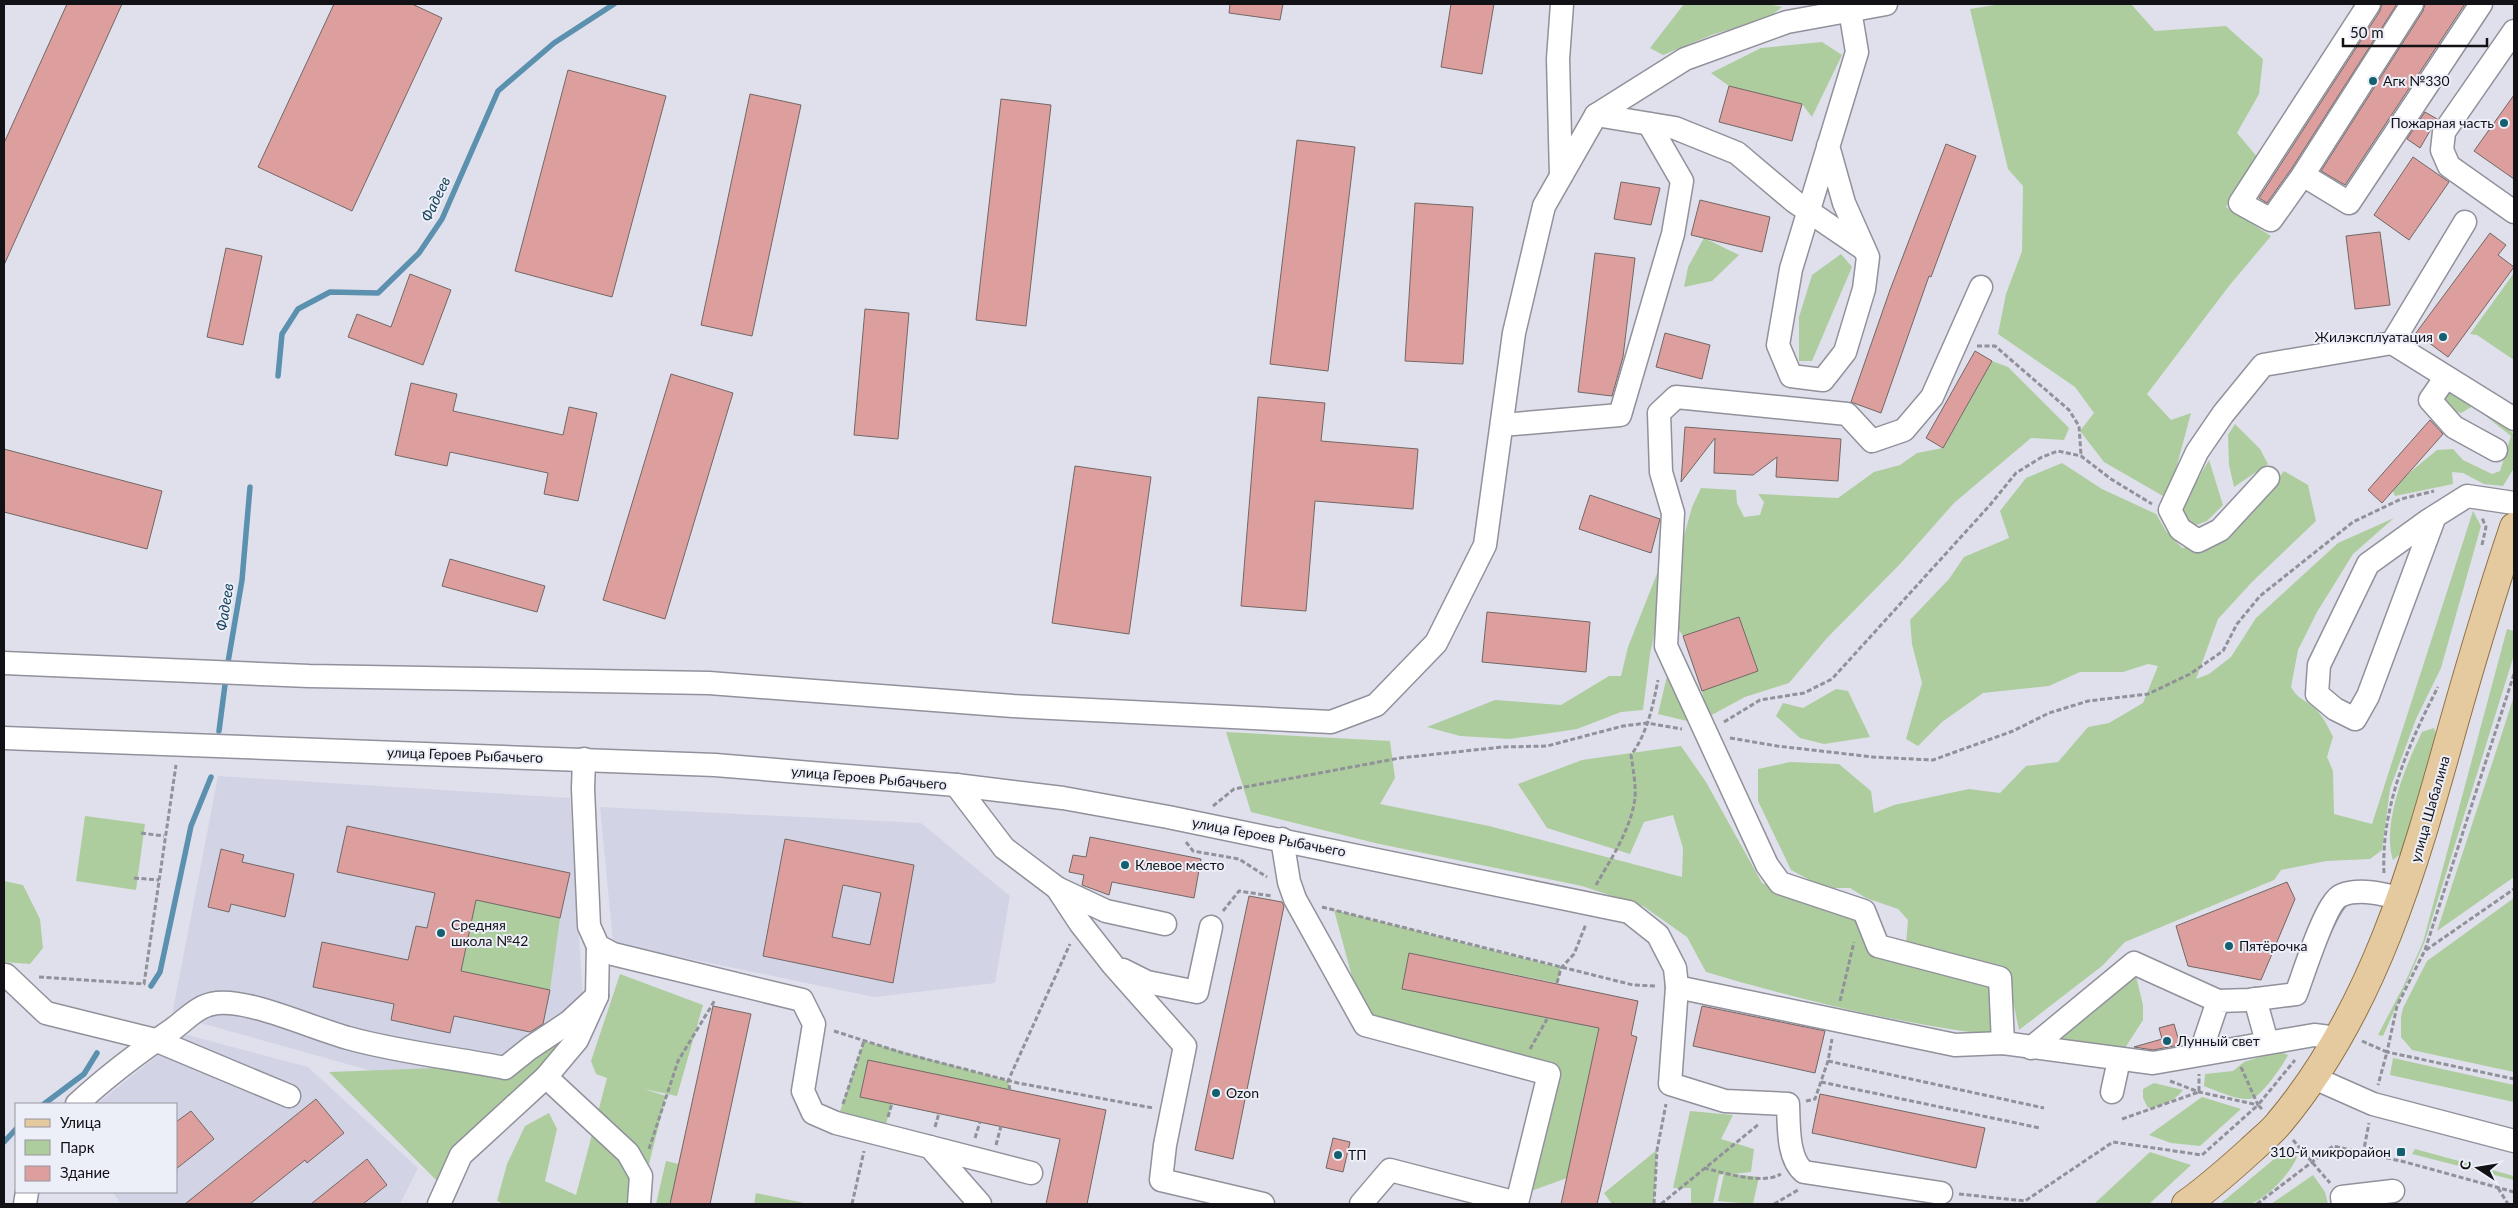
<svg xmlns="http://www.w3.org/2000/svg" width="2518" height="1208" font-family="Lato,sans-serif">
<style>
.built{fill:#d2d4e6}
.green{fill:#aecd9e}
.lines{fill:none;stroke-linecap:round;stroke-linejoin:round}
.stream{stroke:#5b90af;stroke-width:5.5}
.building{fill:#dc9f9d;stroke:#726766;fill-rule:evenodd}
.minor-casing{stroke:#90919b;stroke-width:25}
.major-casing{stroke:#8f7245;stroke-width:30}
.path{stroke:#909199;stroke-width:3;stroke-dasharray:5 2.5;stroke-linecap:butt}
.minor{stroke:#fff;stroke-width:22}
.major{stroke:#e5c99f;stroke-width:28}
.poi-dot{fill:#15606e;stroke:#eceef8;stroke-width:2}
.labels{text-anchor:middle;stroke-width:4;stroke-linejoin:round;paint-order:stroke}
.poi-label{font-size:14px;fill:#121216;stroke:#eceef8;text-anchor:start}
.street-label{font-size:14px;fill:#121216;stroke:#eceef8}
.water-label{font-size:15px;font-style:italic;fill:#17435a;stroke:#eceef8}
</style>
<rect width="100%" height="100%" fill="#dfe0eb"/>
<!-- built -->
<g class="built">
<polygon points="218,776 570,798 583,999 469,1098 172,1015"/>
<polygon points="600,807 921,823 1010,896 995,983 874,997 613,943"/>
<polygon points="184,1034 308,1067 418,1168 400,1204 121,1204 113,1192 176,1192 176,1104 97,1104"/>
</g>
<!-- green -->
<g class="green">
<polygon points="1684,4 1767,4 1782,7 1767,19 1714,34 1663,55 1650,48"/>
<polygon points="2001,4 2131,4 2155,31 2226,26 2263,59 2259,94 2237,133 2258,158 2226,207 2271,236 2229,286 2147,394 2171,420 2191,413 2173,480 2163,496 2104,462 2080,431 2094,413 2075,387 1998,334 2006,294 2022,251 2023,186 2008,169 1970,9"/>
<polygon points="1822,42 1842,55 1812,117 1802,104 1729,86 1711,73 1761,48"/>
<polygon points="1704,238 1739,255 1712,281 1684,287 1688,267"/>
<polygon points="1841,254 1852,267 1812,361 1799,361 1799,317 1812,275"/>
<polygon points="2514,273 2514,360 2477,335 2470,334"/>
<polygon points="1992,361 2008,367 2069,428 2064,440 2031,438 1954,503 1900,564 1827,638 1789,683 1745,697 1708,717 1702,691 1758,671 1739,617 1683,636 1677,627 1680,595 1681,547 1692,507 1701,488 1736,490 1737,503 1744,517 1760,515 1764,502 1758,494 1838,498 1874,472 1900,465 1917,453 1943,448"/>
<polygon points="2453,385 2514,434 2514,468 2503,486 2484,484 2463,473 2452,472 2453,484 2395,496 2393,491 2409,473 2437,450 2453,449 2463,460 2492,474 2500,471 2511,436 2473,406 2461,413 2444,407 2439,395"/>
<polygon points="2235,424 2260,449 2268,464 2234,487 2229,465 2228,435"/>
<polygon points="2209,460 2223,505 2207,521 2191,527 2181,508"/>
<path d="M 2062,463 L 2102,489 L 2156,514 L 2166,531 L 2182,548 L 2219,542 L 2254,508 L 2284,471 L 2308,485 L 2316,521 L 2252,582 L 2218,619 L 2196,679 L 2209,674 L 2231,657 L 2256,618 L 2338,543 L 2394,518 L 2353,554 L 2317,612 L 2298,650 L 2291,687 C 2298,699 2302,698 2312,706 C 2322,714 2328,726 2333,737 L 2327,757 L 2333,771 L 2334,814 L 2372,824 L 2473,511 L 2481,526 L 2441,668 L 2416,719 L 2390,789 L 2382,850 L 2370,859 L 2326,861 L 2281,870 L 2274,880 L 2125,942 L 2102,966 L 2019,1030 L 2007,973 L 1906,944 L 1908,920 L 1898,909 L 1866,898 L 1850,888 L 1825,888 L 1791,870 L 1758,801 L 1758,769 L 1790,762 L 1839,764 L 1871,791 L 1874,813 L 1894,805 L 1969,789 L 2000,793 L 2026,766 L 2058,762 L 2088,727 L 2109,723 L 2143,703 L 2158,666 L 2148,664 L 2123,672 L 2080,672 L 2049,686 L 1983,693 L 1942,722 L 1918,746 L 1906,739 L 1922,683 L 1912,644 L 1910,620 L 1949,579 L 1964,557 L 2009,538 L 2000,511 L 2026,478 Z"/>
<polygon points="1664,556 1659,613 1650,654 1643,710 1621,712 1577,729 1510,739 1460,736 1427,727 1495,700 1561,705 1609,676 1621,676 1628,647"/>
<polygon points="2507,629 2514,631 2514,655 2425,941 2383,1036 2378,1035 2403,987 2423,942"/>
<polygon points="1667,676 1687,721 1658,714"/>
<polygon points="1836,689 1848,691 1870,737 1824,744 1800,738 1776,716 1783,703 1803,708"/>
<polygon points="2514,696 2514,877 2437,931 2505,724"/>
<path d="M 2434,728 L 2438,740 L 2404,851 L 2393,860 C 2381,824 2406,765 2422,732 Z"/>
<path d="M 1226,732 L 1390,741 L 1395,778 L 1380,804 L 1489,826 L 1682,877 L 1683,848 L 1673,815 L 1644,822 L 1630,854 L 1547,828 L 1518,784 L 1582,760 L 1681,746 L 1706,782 L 1762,883 L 1857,921 L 1877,956 L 1991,988 L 1993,1035 C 1896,1023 1800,1000 1706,972 L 1687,937 L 1643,906 L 1582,886 L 1375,843 L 1251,812 Z"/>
<polygon points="85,816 145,824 136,890 76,881"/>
<polygon points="4,881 23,885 40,919 43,948 30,964 4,962"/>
<polygon points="2514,898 2514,1072 2412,1050 2401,1037 2401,1017 2403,1008 2427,961"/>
<polygon points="476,900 560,918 550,990 461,971"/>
<polygon points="1334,910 1561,968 1557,983 1409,953 1402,989 1599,1028 1567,1178 1531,1191 1549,1074 1365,1025"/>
<polygon points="620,974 703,1005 677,1096 644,1089 666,1096 639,1204 504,1204 497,1201 507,1164 525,1126 549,1113 557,1129 545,1181 576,1195 607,1078 596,1074 591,1061"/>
<polygon points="2136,976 2143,1005 2143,1020 2125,1048 2098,1050 2061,1039"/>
<polygon points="589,1014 439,1183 329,1072 519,1065"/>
<polygon points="864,1041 1008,1081 1010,1090 868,1060 860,1096 892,1103 883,1135 836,1123"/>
<path d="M 2278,1051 L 2288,1055 C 2283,1065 2261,1098 2250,1099 C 2236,1100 2217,1091 2204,1086 L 2205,1074 L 2233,1071 L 2244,1062 Z"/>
<polygon points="2393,1058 2514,1085 2514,1102 2390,1075"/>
<path d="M 2154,1083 L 2183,1090 C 2175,1101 2160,1107 2148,1108 L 2143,1098 L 2143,1089 Z"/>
<polygon points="2202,1097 2241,1109 2200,1146 2171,1143 2149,1135"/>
<polygon points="1690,1111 1733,1115 1721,1139 1754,1149 1751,1172 1732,1174 1759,1177 1753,1204 1718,1201 1724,1174 1719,1175 1713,1204 1691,1204 1691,1188 1673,1188"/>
<polygon points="2415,1149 2514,1176 2514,1180 2412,1154"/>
<polygon points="1657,1150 1654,1204 1612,1204 1604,1193"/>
<polygon points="2150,1152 2191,1165 2149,1204 2094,1204"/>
<path d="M 2290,1152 L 2297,1157 C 2290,1174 2268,1197 2251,1204 C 2243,1207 2229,1204 2220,1204 L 2273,1160 Z"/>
<polygon points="666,1161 679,1164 670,1204 656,1204"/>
<polygon points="2313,1175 2325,1192 2328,1204 2271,1204"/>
<polygon points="756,1193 809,1204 754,1204"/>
</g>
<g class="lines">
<!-- stream -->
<g class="stream">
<polyline points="278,376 282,334 298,309 330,292 378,293 419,253 442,219 498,91 554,43 614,4"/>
<polyline points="227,668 242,580 250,487"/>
<polyline points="219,731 226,677"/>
<polyline points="151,986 160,972 191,826 211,777"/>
<polyline points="44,1104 84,1074 97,1053"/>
<polyline points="4,1142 16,1129"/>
</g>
</g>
<!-- building -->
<g class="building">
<polygon points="67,4 122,4 4,265 4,143"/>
<polygon points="334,4 412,4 442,18 352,211 258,167"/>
<polygon points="1230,4 1283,4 1280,20 1229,13"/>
<polygon points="1451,4 1494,4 1482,74 1441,67"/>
<polygon points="2382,4 2397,4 2292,168 2267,203 2259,198 2380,11"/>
<polygon points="2425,4 2465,4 2345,185 2321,171 2423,11"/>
<polygon points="568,70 666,96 612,297 515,271"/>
<polygon points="1729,86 1802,104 1792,141 1719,122"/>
<polygon points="750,94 801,105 752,336 701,325"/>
<polygon points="2514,95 2514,179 2474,151"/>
<polygon points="1001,99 1051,105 1026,326 976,320"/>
<polygon points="2425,112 2437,119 2420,148 2407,139"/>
<polygon points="1297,140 1355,147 1328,371 1270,364"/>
<polygon points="1946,144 1976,156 1931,277 1929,276 1881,413 1851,402 1890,290"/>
<polygon points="2413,157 2449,182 2409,240 2374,215"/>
<polygon points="1621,182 1660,188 1651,225 1614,219"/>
<polygon points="1700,200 1770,217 1762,252 1691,235"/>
<polygon points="1415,203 1473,207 1463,364 1405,361"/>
<polygon points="2380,232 2390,305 2355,309 2346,236"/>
<polygon points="2490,233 2506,245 2498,255 2514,267 2448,357 2416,333"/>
<polygon points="226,248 262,256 243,345 207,337"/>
<polygon points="1595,253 1635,258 1623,357 1612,396 1578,392"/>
<polygon points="410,274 451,290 423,365 348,337 357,314 391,327"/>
<polygon points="865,309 909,313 898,439 854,435"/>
<polygon points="1665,333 1710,345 1702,379 1656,367"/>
<polygon points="1975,351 1992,361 1943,448 1926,438"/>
<polygon points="671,374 733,393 665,619 603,600"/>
<polygon points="411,383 457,394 453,411 563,435 569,407 597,413 578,501 544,494 548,473 450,452 447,466 395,455"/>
<polygon points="1258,397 1325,403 1321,441 1418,449 1413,509 1315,501 1306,611 1241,606"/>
<polygon points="2430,420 2443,434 2382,503 2368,490"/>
<polygon points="1685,427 1841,439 1838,481 1776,477 1777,457 1753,475 1714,473 1715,438 1681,482"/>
<polygon points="4,449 162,491 147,549 4,512"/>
<polygon points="1075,466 1151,477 1129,634 1052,623"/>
<polygon points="1590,495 1660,519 1651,553 1579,529"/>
<polygon points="450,559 545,586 537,612 442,586"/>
<polygon points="1487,612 1590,622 1586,672 1482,662"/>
<polygon points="1739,617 1758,671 1702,691 1683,636"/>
<polygon points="347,826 570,873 560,918 476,900 461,971 550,990 543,1024 530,1032 454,1016 450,1033 391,1020 394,1004 313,987 322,942 408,960 416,926 427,928 435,893 337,872"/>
<polygon points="1090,837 1201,859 1194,898 1112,882 1109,895 1082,885 1084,875 1069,872 1073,855 1086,857"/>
<path d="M 785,839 L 914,865 L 893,983 L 763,956 ZM 843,885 L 881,893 L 870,945 L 832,937 Z"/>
<polygon points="221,849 244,855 242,862 294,874 285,917 231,904 229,912 208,907"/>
<polygon points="2287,882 2295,899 2261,980 2188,966 2176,926"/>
<polygon points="1249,896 1282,902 1284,906 1233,1159 1195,1150"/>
<polygon points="1409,953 1638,1001 1631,1035 1637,1037 1597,1204 1561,1204 1599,1028 1402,989"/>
<polygon points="713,1006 751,1014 710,1204 670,1204"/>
<polygon points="1702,1006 1825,1031 1815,1073 1693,1046"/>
<polygon points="2174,1024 2180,1045 2153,1050 2134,1047 2162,1039 2159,1028"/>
<polygon points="868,1060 1106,1110 1087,1204 1046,1204 1060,1139 860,1097"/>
<polygon points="1820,1094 1985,1128 1976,1168 1812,1133"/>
<polygon points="316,1099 344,1133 307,1163 305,1160 250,1204 185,1204"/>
<polygon points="191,1111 214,1139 176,1169 176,1122"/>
<polygon points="1333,1138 1350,1142 1343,1172 1326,1168"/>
<polygon points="367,1159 387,1185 363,1204 311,1204"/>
</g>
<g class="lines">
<defs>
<g id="minor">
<polyline points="2369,4 2240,203 2271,220 2303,175 2349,203 2481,4"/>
<polyline points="2514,31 2444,132 2442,150 2449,166 2514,212"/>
<polyline points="1596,115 1675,128 1737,153 1795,202 1864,249"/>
<polyline points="1828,146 1844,203 1868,257 1864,289 1845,352 1823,380 1791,376 1778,345 1791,269 1857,52 1850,10"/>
<polyline points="2303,175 2412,4"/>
<polyline points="1561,176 1558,59 1562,4"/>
<polyline points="2465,222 2392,343 2514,419"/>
<polyline points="1981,287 1932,397 1904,430 1872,441 1847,414 1676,397 1659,413 1661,472 1673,513 1666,646 1767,865 1780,883 1864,911 1878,946 2000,978 2003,1043"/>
<polyline points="2446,377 2430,400 2454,427 2496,450"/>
<polyline points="1502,425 1620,415 1673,234 1682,181 1649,124"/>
<polyline points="2268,478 2220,530 2198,541 2180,529 2170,510 2197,452 2223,414 2263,365 2392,343"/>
<polyline points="2435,516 2368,696 2355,719 2335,709 2317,694 2319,665 2368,564 2429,520 2467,496 2514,503"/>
<polyline points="4,663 309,676 709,683 1013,706 1331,722 1376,705 1436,643 1485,545 1514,333 1544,206 1596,115 1685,59 1787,22 1886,4"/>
<path d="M 4,738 L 715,765 L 956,785 L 1063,798 L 1168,817 L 1629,912 L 1658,935 L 1675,968 L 1677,987 L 1670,1084 L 1725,1101 L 1788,1104 C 1789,1125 1787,1158 1804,1172 L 1941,1193"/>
<polyline points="584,759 583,789 589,926 598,946 613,954 802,1000 814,1024 803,1091 813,1113 836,1123 930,1147 980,1204"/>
<polyline points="956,785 1004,848 1057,888 1080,923 1113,965 1185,1046 1165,1145 1161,1180 1263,1204"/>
<polyline points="1282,839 1289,882 1295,899 1365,1025 1549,1074 1517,1203 1390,1170 1361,1204"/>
<polyline points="1057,888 1106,911 1165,924"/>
<polyline points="1123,970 1147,982 1197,992 1211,927"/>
<polyline points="4,975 6,975 46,1013 155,1040 289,1096"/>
<polyline points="1677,987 1955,1045 2003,1043 2153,1063 2314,1035 2338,1038"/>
<polyline points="2255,999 2267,1042"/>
<polyline points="2031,1048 2134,963 2218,1001"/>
<path d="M 2200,1054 L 2218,1001 L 2249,1000 L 2296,994 C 2303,976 2326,900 2342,895 C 2360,888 2384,894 2402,899"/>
<polyline points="546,1077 577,1040 597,996 598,946"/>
<polyline points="2312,1077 2373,1104 2514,1141"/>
<polyline points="2112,1092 2119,1060"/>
<path d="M 77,1104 C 107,1076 139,1052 173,1029 C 187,1019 198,1005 217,1003 C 250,999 314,1029 348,1038 C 398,1052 454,1058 505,1068 L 530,1048 L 569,1022 L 597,996"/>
<polyline points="930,1147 1031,1173"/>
<polyline points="25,1204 27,1192"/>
<polyline points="439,1204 461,1155 546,1077 628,1153 641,1176 639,1204"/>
<polyline points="2343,1204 2342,1197 2393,1191"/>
</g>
<path id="major" d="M 2186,1204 C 2209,1188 2230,1169 2251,1150 C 2260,1141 2271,1133 2279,1123 C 2374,1010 2414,866 2453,726 C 2472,659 2492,592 2514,527"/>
</defs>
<!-- minor casing -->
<use href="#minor" class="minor-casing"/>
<!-- major casing -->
<use href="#major" class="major-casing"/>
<!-- path -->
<g class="path">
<polyline points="1977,346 1995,346 2069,410 2079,426 2081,455"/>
<polyline points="2482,545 2486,527 2482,518"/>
<polyline points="2514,674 2425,950 2397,1006 2387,1052 2514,1079"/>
<polyline points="1724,722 1760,700 1804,693 1832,679 1990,505 2016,473 2042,457 2058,451 2081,456 2111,479 2152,504"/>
<polyline points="1730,738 1777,746 1873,757 1933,760 2013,731 2049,713 2088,701 2148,694 2190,674 2223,651 2237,624 2260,596 2353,522 2401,499 2434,491"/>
<polyline points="1213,806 1234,789 1400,758 1502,747 1547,746 1623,726 1647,723 1682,729"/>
<polyline points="141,833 164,836"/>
<polyline points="1186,842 1193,851 1239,859 1267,877"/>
<path d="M 2384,873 C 2381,807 2408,745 2438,687"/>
<polyline points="134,878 159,880"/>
<path d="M 1596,885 C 1611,859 1631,829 1635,798 C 1636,785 1633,769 1631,755 C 1647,734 1653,706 1658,680"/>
<polyline points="1322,907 1633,985 1656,986"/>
<polyline points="1223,911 1239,891 1272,896"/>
<polyline points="2426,950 2514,889"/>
<polyline points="39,977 144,984 176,765"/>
<polyline points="1557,983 1561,968 1574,954 1586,924"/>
<polyline points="1840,1001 1854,942"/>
<polyline points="834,1031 903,1053 1018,1083 1153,1108"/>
<polyline points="2362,1041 2387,1052 2378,1085"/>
<polyline points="1530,1049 1547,1019"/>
<polyline points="1828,1061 2044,1108"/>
<polyline points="2241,1067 2258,1105"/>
<polyline points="2170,1081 2199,1092 2258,1105"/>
<polyline points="1821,1082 2040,1128"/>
<polyline points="1010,1090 1008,1081 1070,944"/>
<polyline points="1806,1101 1815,1099 1828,1061 1832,1039"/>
<polyline points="843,1104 864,1041"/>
<polyline points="2262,1109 2258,1105 2295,1060"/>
<polyline points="888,1117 892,1103"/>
<polyline points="2122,1119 2199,1092 2199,1074"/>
<polyline points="935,1127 939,1113"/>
<polyline points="975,1138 980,1122"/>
<polyline points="2293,1140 2330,1183"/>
<polyline points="996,1145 1001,1126"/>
<polyline points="649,1149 678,1061 715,1000"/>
<polyline points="2363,1154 2369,1123"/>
<path d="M 1704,1168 C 1725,1173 1762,1185 1781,1174"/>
<polyline points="2498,1188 2508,1204"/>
<polyline points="1959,1194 2025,1201 2113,1142 2202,1155 2258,1105"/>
<polyline points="852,1204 864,1151"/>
<polyline points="1612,1204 1614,1204"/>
<polyline points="1654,1204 1657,1150 1666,1104"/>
<polyline points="1661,1204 1759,1124"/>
<polyline points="1774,1204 1798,1190"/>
<polyline points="2257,1204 2333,1146 2405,1162 2514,1192"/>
</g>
<!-- minor -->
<use href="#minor" class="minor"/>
<!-- major -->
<use href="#major" class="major"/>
</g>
<!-- markers -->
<g class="poi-dot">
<circle cx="2373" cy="81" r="5"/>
<circle cx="2504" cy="123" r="5"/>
<circle cx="2443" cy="337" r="5"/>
<circle cx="1125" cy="865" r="5"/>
<circle cx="441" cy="933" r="5"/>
<circle cx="2229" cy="946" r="5"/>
<circle cx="2167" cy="1041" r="5"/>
<circle cx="1216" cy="1093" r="5"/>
<rect x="2396" y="1147" width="10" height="10" rx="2.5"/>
<circle cx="1338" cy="1155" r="5"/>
</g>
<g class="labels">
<!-- poi labels -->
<g class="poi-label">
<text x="2383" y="86">Агк №330</text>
<text x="2494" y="128" text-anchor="end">Пожарная часть</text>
<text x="2433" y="342" text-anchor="end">Жилэксплуатация</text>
<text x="1135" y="870">Клевое место</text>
<text x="451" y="930">Средняя<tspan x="451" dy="16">школа №42</tspan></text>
<text x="2239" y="951">Пятёрочка</text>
<text x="2177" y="1046">Лунный свет</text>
<text x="1226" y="1098">Ozon</text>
<text x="2391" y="1157" text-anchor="end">310-й микрорайон</text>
<text x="1348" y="1160">ТП</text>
</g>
<!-- street labels -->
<g class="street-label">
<text transform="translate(465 755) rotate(2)" y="5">улица Героев Рыбачьего</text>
<text transform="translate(869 778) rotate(5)" y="5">улица Героев Рыбачьего</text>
<text transform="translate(2430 809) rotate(-74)" y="5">улица Шабалина</text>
<text transform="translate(1269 837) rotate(11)" y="5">улица Героев Рыбачьего</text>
</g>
<!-- water labels -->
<g class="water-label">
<text transform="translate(436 199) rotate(-64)" y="5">Фадеев</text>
<text transform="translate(225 607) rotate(-81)" y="5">Фадеев</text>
</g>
</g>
<!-- border -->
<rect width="2518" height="1208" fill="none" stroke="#121216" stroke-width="10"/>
<!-- legend -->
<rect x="15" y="1103" width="162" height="90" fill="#eceef8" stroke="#95969e"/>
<rect x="25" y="1119" width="25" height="8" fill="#e5c99f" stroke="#95969e"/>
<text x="60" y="1128" font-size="15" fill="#121216">Улица</text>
<rect x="25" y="1140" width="25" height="15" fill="#aecd9e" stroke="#95969e"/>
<text x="60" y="1153" font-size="15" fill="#121216">Парк</text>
<rect x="25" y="1166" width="25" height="15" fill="#dc9f9d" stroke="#95969e"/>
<text x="60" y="1178" font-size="15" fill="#121216">Здание</text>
<!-- north arrow -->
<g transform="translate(2478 1168) rotate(282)" stroke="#eceef8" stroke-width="4" paint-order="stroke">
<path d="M0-4L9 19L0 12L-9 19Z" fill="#121216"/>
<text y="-8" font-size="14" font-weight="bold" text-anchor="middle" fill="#121216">С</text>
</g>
<!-- scale -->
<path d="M2343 38v8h144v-8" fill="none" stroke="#121216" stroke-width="2.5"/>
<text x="2350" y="38" font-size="15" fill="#121216" stroke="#eceef8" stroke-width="4" paint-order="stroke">50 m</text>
</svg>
